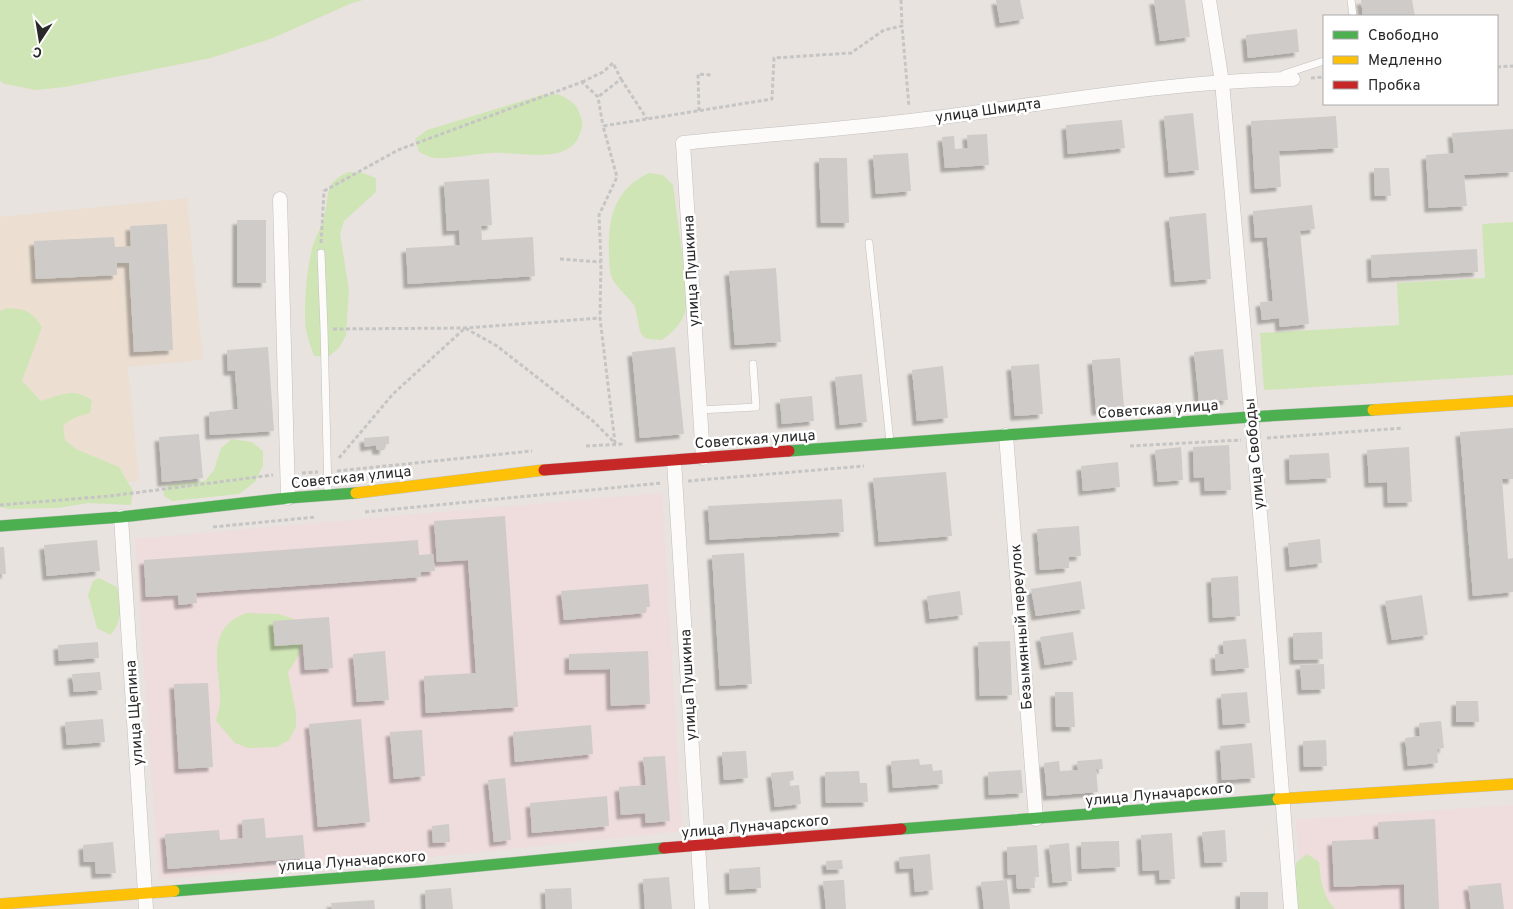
<svg xmlns="http://www.w3.org/2000/svg" width="1513" height="909" font-family="Overpass,sans-serif">
<style>
.education{fill:#ecdfd2}
.medical{fill:#efdcdd}
.green{fill:#d0e5b5}
.building{fill:#cfcbc8;filter:url(#shadow)}
.lines{fill:none;stroke-linecap:round;stroke-linejoin:round}
.lane-casing{stroke:#c1c0c0;stroke-width:8}
.street-casing{stroke:#c1c0c0;stroke-width:15}
.fast-casing{stroke:#c1c0c0;stroke-width:12}
.slow-casing{stroke:#c1c0c0;stroke-width:12}
.jam-casing{stroke:#c1c0c0;stroke-width:12}
.path{stroke:#c6c5c5;stroke-width:3;stroke-dasharray:4 2.5;stroke-linecap:butt}
.lane{stroke:#fcfbfa;stroke-width:7}
.street{stroke:#fcfbfa;stroke-width:14}
.fast{stroke:#4caf50;stroke-width:11}
.slow{stroke:#ffc107;stroke-width:11}
.jam{stroke:#c62828;stroke-width:11}
.labels{text-anchor:middle;stroke-width:5;stroke-linejoin:round;paint-order:stroke}
.street-label{font-size:15px;fill:#292929;stroke:#fff}
</style>
<defs>
<filter id="shadow"><feDropShadow dx="-4.5" dy="4.5" stdDeviation="1" flood-color="#0004"/></filter>
</defs>
<rect width="100%" height="100%" fill="#e8e3de"/>
<!-- education -->
<polygon class="education" points="187,198 203,360 128,367 139,481 0,495 0,217"/>
<!-- medical -->
<g class="medical">
<polygon points="662,493 682,831 420,858 159,879 135,539"/>
<polygon points="1513,805 1513,909 1303,909 1296,820"/>
</g>
<!-- green -->
<g class="green">
<polygon points="0,0 363,0 352,3 273,38 211,58 65,87 36,90 5,84 0,81"/>
<path d="M 558,94 C 573,101 578,105 582,121 C 583,127 581,130 579,136 C 567,166 515,151 491,153 C 472,154 452,159 434,158 C 429,157 424,154 419,152 L 415,139 L 427,130 L 542,95 Z"/>
<path d="M 348,172 L 363,173 L 376,178 L 376,192 L 344,221 L 340,234 L 349,290 L 346,335 L 339,348 L 328,357 L 314,356 C 311,348 308,339 306,330 C 303,307 307,267 313,245 C 316,236 321,228 323,220 C 331,197 321,184 348,172 Z"/>
<path d="M 649,173 L 663,175 L 673,185 L 687,290 C 688,315 682,325 662,340 C 640,339 641,338 637,316 C 636,313 636,308 634,305 C 626,293 613,287 610,271 C 609,266 609,258 609,252 C 608,217 615,189 649,173 Z"/>
<polygon points="1513,222 1513,375 1264,390 1260,333 1399,325 1397,283 1485,278 1482,224"/>
<path d="M 7,308 C 26,309 32,311 42,327 L 22,381 L 41,401 C 63,395 71,387 92,400 L 90,413 L 76,417 L 63,425 L 65,440 L 76,449 L 119,467 L 133,491 L 131,505 L 88,503 L 58,508 L 8,509 L 0,507 L 0,311 Z"/>
<polygon points="232,439 252,442 263,451 263,465 255,482 239,494 172,501 164,496 164,490 169,485 205,481 214,470 221,448"/>
<path d="M 99,578 L 117,587 C 122,604 123,622 110,635 L 97,628 L 88,595 L 93,581 Z"/>
<path d="M 246,613 L 279,614 L 294,619 L 304,630 C 303,647 298,659 288,672 L 296,713 L 296,727 L 289,740 L 277,747 L 248,748 L 235,743 L 216,721 C 217,715 220,708 220,702 C 221,696 219,688 219,682 C 215,652 213,626 246,613 Z"/>
<path d="M 1307,854 L 1319,862 C 1321,880 1322,895 1335,909 L 1298,909 L 1295,877 L 1296,863 Z"/>
</g>
<!-- building -->
<g class="building">
<polygon points="996,0 1020,0 1024,19 1000,23"/>
<polygon points="1154,0 1185,0 1190,37 1160,41"/>
<polygon points="1361,0 1412,0 1415,16 1363,16"/>
<polygon points="1297,29 1299,52 1248,58 1246,35"/>
<polygon points="1193,113 1199,170 1169,173 1164,116"/>
<polygon points="1336,116 1338,148 1279,151 1281,187 1255,189 1251,121"/>
<polygon points="1122,120 1125,148 1068,154 1066,125"/>
<polygon points="1513,129 1513,172 1464,175 1467,206 1429,208 1426,155 1454,153 1452,133"/>
<polygon points="987,134 989,165 945,168 942,137 954,136 955,149 968,148 967,135"/>
<polygon points="908,153 911,191 876,194 873,155"/>
<polygon points="819,158 847,158 849,223 821,223"/>
<polygon points="1374,168 1389,168 1391,196 1375,196"/>
<polygon points="489,179 492,225 481,226 482,240 533,237 535,276 408,284 406,248 460,245 459,230 447,231 444,182"/>
<polygon points="1312,205 1315,229 1300,231 1309,324 1280,327 1279,318 1262,320 1260,302 1273,301 1267,237 1255,238 1253,211"/>
<polygon points="1206,213 1211,279 1175,282 1169,217"/>
<rect x="237" y="220" width="29" height="63"/>
<polygon points="167,224 173,350 134,352 129,263 117,263 117,275 36,279 34,241 114,237 115,247 131,246 130,226"/>
<polygon points="1477,249 1478,272 1372,278 1371,255"/>
<polygon points="776,268 781,342 735,345 729,271"/>
<polygon points="268,347 274,431 210,435 209,412 238,409 235,371 228,371 227,350"/>
<polygon points="675,347 684,434 640,438 632,352"/>
<polygon points="1223,349 1228,400 1199,402 1194,352"/>
<polygon points="1120,358 1124,408 1096,411 1092,360"/>
<polygon points="1039,364 1043,414 1015,416 1011,366"/>
<polygon points="943,366 948,418 917,421 912,370"/>
<polygon points="862,374 867,422 840,425 835,377"/>
<polygon points="812,396 814,421 782,424 780,399"/>
<polygon points="1513,428 1513,479 1502,479 1508,559 1513,558 1513,592 1473,596 1460,432"/>
<polygon points="199,434 203,478 162,482 159,437"/>
<polygon points="389,436 389,444 384,445 384,450 377,450 376,445 365,447 364,438"/>
<polygon points="1229,445 1231,490 1205,491 1204,477 1194,478 1193,447"/>
<polygon points="1181,447 1183,480 1158,482 1155,450"/>
<polygon points="1409,447 1412,502 1388,503 1387,482 1369,483 1367,450"/>
<polygon points="1329,453 1331,478 1290,480 1289,455"/>
<polygon points="1118,462 1120,487 1083,491 1081,466"/>
<polygon points="946,472 952,536 879,542 873,478"/>
<polygon points="842,499 844,532 710,540 708,506"/>
<polygon points="505,516 518,707 426,713 424,676 476,673 468,560 437,562 434,521"/>
<polygon points="1079,526 1081,556 1069,557 1069,568 1040,570 1037,529"/>
<polygon points="1320,539 1322,563 1290,567 1288,543"/>
<polygon points="97,540 100,571 47,576 44,545"/>
<polygon points="418,540 419,555 433,554 435,571 421,572 421,577 196,593 197,603 179,605 178,595 146,597 144,560"/>
<polygon points="0,547 4,547 6,574 0,574"/>
<polygon points="744,553 752,684 720,686 712,555"/>
<polygon points="1238,576 1240,616 1213,618 1211,578"/>
<polygon points="1081,581 1085,609 1036,616 1031,589"/>
<polygon points="648,584 650,607 646,607 646,613 564,620 561,591"/>
<polygon points="960,591 963,615 930,619 927,596"/>
<polygon points="1422,595 1428,635 1392,640 1385,601"/>
<polygon points="329,617 333,668 305,670 303,644 275,646 273,621"/>
<polygon points="1073,632 1077,660 1045,665 1040,637"/>
<polygon points="1322,632 1323,659 1294,660 1293,633"/>
<polygon points="1246,639 1249,668 1216,671 1215,654 1224,654 1223,641"/>
<polygon points="1010,641 1012,695 980,696 978,642"/>
<polygon points="98,642 99,658 59,661 58,645"/>
<polygon points="385,651 389,700 357,702 353,654"/>
<polygon points="648,651 650,704 611,706 610,669 569,670 569,654"/>
<polygon points="1324,664 1325,689 1302,690 1300,665"/>
<polygon points="100,672 102,690 74,692 72,674"/>
<polygon points="208,683 213,767 179,769 174,684"/>
<polygon points="1055,692 1073,692 1075,727 1056,727"/>
<polygon points="1247,692 1250,723 1223,725 1221,694"/>
<polygon points="1456,701 1478,701 1479,722 1456,722"/>
<polygon points="103,719 105,742 67,745 65,722"/>
<polygon points="361,719 370,822 318,827 309,724"/>
<polygon points="1441,721 1444,748 1437,749 1438,763 1408,766 1405,738 1420,736 1419,723"/>
<polygon points="591,725 593,754 515,762 513,732"/>
<polygon points="422,730 425,776 394,779 390,732"/>
<polygon points="1326,740 1327,766 1304,767 1303,741"/>
<polygon points="1252,743 1255,778 1222,780 1220,746"/>
<polygon points="746,751 748,778 724,780 722,752"/>
<polygon points="665,756 670,821 646,823 645,813 621,815 619,787 646,785 643,757"/>
<polygon points="919,759 920,765 932,764 933,771 942,770 943,784 893,788 891,761"/>
<polygon points="1102,759 1103,769 1096,769 1098,792 1047,796 1044,763 1059,761 1060,771 1078,770 1077,761"/>
<polygon points="1021,770 1023,793 989,795 988,772"/>
<polygon points="793,771 794,780 789,781 790,786 799,785 801,804 775,807 771,773"/>
<polygon points="859,771 860,783 867,783 868,802 826,803 825,772"/>
<polygon points="505,778 511,840 494,842 488,780"/>
<polygon points="607,796 609,826 532,833 530,803"/>
<polygon points="264,818 266,838 303,835 305,858 168,869 165,834 219,830 220,840 243,838 242,820"/>
<polygon points="1435,819 1439,909 1405,909 1404,884 1334,887 1332,841 1379,839 1378,822"/>
<polygon points="449,824 450,842 433,843 432,826"/>
<polygon points="1225,830 1227,862 1205,863 1202,832"/>
<polygon points="1172,833 1175,879 1160,880 1159,870 1143,871 1141,835"/>
<polygon points="1119,841 1120,867 1082,869 1081,842"/>
<polygon points="113,842 116,873 96,874 95,862 84,862 83,845"/>
<polygon points="1069,843 1072,881 1053,883 1049,845"/>
<polygon points="1037,845 1039,877 1034,877 1035,888 1017,889 1016,874 1008,875 1007,847"/>
<polygon points="930,854 933,890 915,892 913,868 900,869 899,857"/>
<polygon points="842,860 843,869 827,870 826,861"/>
<polygon points="760,867 761,888 730,890 729,869"/>
<polygon points="669,877 672,909 645,909 643,879"/>
<polygon points="844,880 846,909 826,909 823,881"/>
<polygon points="1007,880 1010,909 984,909 981,882"/>
<polygon points="1501,883 1504,909 1471,909 1468,886"/>
<polygon points="451,888 453,909 426,909 425,890"/>
<polygon points="571,888 572,909 546,909 545,889"/>
<rect x="1240" y="892" width="28" height="17"/>
<polygon points="374,900 375,909 332,909 331,903"/>
</g>
<g class="lines">
<defs>
<g id="lane">
<polyline points="1351,0 1353,16"/>
<polyline points="1284,74 1324,61"/>
<polyline points="869,243 890,442"/>
<polyline points="321,253 324,329 328,493"/>
<polyline points="699,410 756,407 753,364"/>
</g>
<g id="street">
<polyline points="1209,0 1222,82 1263,548 1291,909"/>
<polyline points="280,199 288,498"/>
<polyline points="1006,435 1036,819"/>
<path d="M 703,458 L 683,143 C 759,135 834,130 910,121 C 1037,106 1164,81 1293,79"/>
<polyline points="674,461 702,909"/>
<polyline points="121,517 146,909"/>
</g>
<g id="fast">
<polyline points="789,451 1250,417 1373,410"/>
<polyline points="0,526 121,517 288,498 356,493"/>
<polyline points="901,829 1278,799"/>
<polyline points="174,891 417,872 664,848"/>
</g>
<g id="slow">
<polyline points="1373,410 1513,401"/>
<polyline points="356,493 544,470"/>
<polyline points="1278,799 1513,784"/>
<polyline points="0,904 174,891"/>
</g>
<g id="jam">
<polyline points="544,470 789,451"/>
<polyline points="664,848 901,829"/>
</g>
</defs>
<!-- lane casing -->
<use href="#lane" class="lane-casing"/>
<!-- street casing -->
<use href="#street" class="street-casing"/>
<!-- fast casing -->
<use href="#fast" class="fast-casing"/>
<!-- slow casing -->
<use href="#slow" class="slow-casing"/>
<!-- jam casing -->
<use href="#jam" class="jam-casing"/>
<!-- path -->
<g class="path">
<polyline points="901,0 902,26"/>
<polyline points="1497,67 1513,66"/>
<polyline points="1311,78 1324,77"/>
<polyline points="621,79 647,119"/>
<polyline points="582,82 603,72 613,63 621,79 598,97"/>
<polyline points="699,111 698,74 712,75"/>
<polyline points="321,243 324,191 398,150 582,82 598,97 603,126"/>
<polyline points="560,259 601,262"/>
<polyline points="333,329 465,328 600,318"/>
<polyline points="1267,438 1403,428"/>
<polyline points="586,446 624,444"/>
<polyline points="1130,446 1241,440"/>
<polyline points="339,458 393,394 465,328 497,346 593,421 615,443 600,318 601,262 599,215 617,177 603,126 772,99 774,58 851,53 884,30 902,26 909,107"/>
<polyline points="337,471 532,451"/>
<polyline points="302,473 318,472"/>
<polyline points="688,481 864,466"/>
<polyline points="0,505 110,496 273,475"/>
<polyline points="365,512 662,483"/>
<polyline points="213,527 316,517"/>
</g>
<!-- lane -->
<use href="#lane" class="lane"/>
<!-- street -->
<use href="#street" class="street"/>
<!-- fast -->
<use href="#fast" class="fast"/>
<!-- slow -->
<use href="#slow" class="slow"/>
<!-- jam -->
<use href="#jam" class="jam"/>
</g>
<g class="labels">
<!-- street labels -->
<g class="street-label">
<text transform="translate(988 110) rotate(-8)" y="5">улица Шмидта</text>
<text transform="translate(691 271) rotate(-93)" y="5">улица Пушкина</text>
<text transform="translate(1158 409) rotate(-4)" y="5">Советская улица</text>
<text transform="translate(755 439) rotate(-4)" y="5">Советская улица</text>
<text transform="translate(1254 454) rotate(-95)" y="5">улица Свободы</text>
<text transform="translate(351 477) rotate(-6)" y="5">Советская улица</text>
<text transform="translate(1021 627) rotate(-94)" y="5">Безымянный переулок</text>
<text transform="translate(688 685) rotate(-93)" y="5">улица Пушкина</text>
<text transform="translate(134 713) rotate(-94)" y="5">улица Щепина</text>
<text transform="translate(1159 794) rotate(-5)" y="5">улица Луначарского</text>
<text transform="translate(755 826) rotate(-5)" y="5">улица Луначарского</text>
<text transform="translate(352 861) rotate(-4)" y="5">улица Луначарского</text>
</g>
</g>
<!-- legend -->
<rect x="1323" y="15" width="175" height="90" fill="#ffffff" stroke="#a9a9a9"/>
<rect x="1333" y="31" width="25" height="8" fill="#4caf50" stroke="#a9a9a9"/>
<text x="1368" y="40" font-size="15" fill="#292929">Свободно</text>
<rect x="1333" y="56" width="25" height="8" fill="#ffc107" stroke="#a9a9a9"/>
<text x="1368" y="65" font-size="15" fill="#292929">Медленно</text>
<rect x="1333" y="81" width="25" height="8" fill="#c62828" stroke="#a9a9a9"/>
<text x="1368" y="90" font-size="15" fill="#292929">Пробка</text>
<!-- north arrow -->
<g transform="translate(40 40) rotate(192)" stroke="#ffffff" stroke-width="4" paint-order="stroke">
<path d="M0-4L9 19L0 12L-9 19Z" fill="#292929"/>
<text y="-8" font-size="14" font-weight="bold" text-anchor="middle" fill="#292929">С</text>
</g>
</svg>
